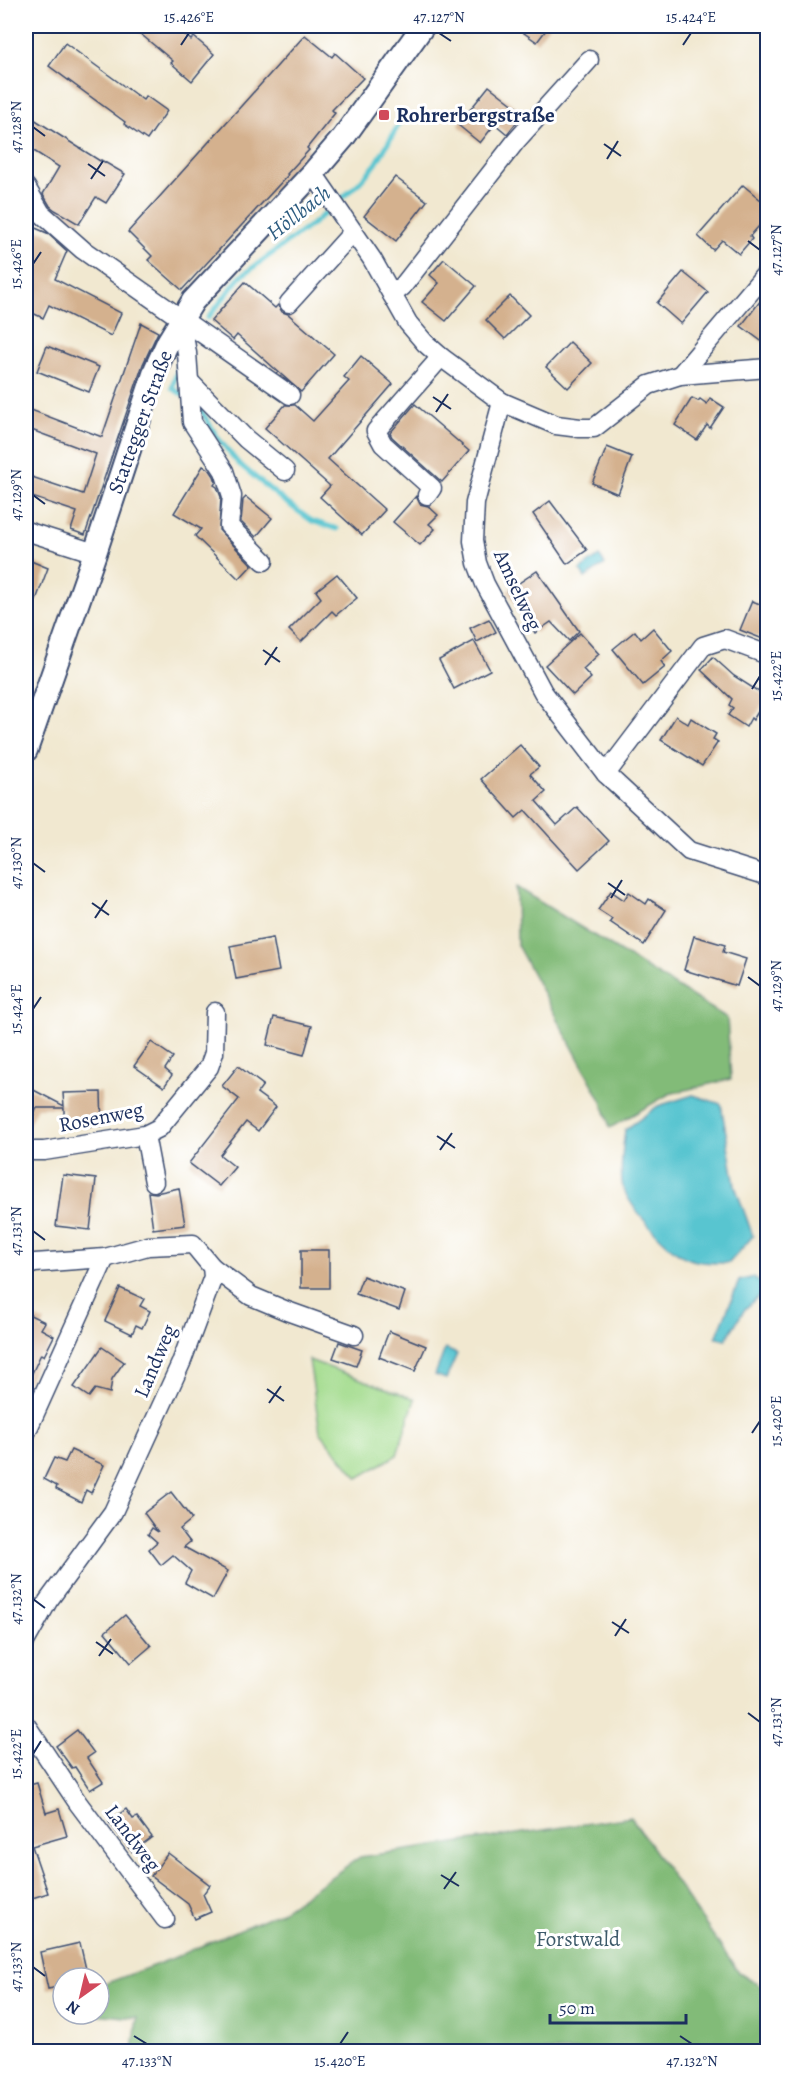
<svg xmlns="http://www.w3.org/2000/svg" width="793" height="2077" font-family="Alegreya,serif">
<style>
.green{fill:#a3db8d;stroke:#5f8576;stroke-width:1.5}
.forest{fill:#82bb78;stroke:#4e756b;stroke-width:1.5}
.water{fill:#58c5d0;stroke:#3a7a97;stroke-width:1.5}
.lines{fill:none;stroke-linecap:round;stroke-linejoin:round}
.stream{stroke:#58c5d0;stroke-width:5}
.building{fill:#d4b18e}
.minor-casing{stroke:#3b4b6f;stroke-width:21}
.major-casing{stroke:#3b4b6f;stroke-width:26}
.minor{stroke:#fff;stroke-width:18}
.major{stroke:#fff;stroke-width:22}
.ticks{fill:none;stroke:#1b2f5e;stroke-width:2}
.poi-dot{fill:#d1495b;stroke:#fff;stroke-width:2}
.labels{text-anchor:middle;stroke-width:6;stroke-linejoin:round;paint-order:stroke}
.poi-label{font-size:21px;font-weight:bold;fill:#1b2f5e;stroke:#fff;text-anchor:start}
.street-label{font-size:21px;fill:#1b2f5e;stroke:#fff}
.park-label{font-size:21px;fill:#3d5a6a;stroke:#fff}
.water-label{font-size:22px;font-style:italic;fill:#2d5c80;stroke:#fff}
.neatline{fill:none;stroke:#1b2f5e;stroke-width:2}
.ticks-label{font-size:15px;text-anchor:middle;fill:#1b2f5e}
</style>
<rect width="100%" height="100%" fill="#fff"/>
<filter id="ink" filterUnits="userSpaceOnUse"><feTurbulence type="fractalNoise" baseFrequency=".0167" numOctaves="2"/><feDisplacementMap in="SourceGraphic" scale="12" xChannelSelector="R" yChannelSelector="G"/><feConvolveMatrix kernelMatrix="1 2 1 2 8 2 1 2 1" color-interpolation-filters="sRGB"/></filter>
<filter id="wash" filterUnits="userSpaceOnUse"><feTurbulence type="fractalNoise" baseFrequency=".008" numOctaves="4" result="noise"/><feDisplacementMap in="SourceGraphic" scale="24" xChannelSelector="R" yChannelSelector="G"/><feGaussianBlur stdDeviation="1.35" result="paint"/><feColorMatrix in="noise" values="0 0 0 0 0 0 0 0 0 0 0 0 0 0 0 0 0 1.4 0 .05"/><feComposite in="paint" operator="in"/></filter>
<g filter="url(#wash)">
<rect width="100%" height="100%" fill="#f1e8d0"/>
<!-- green -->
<polygon class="green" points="309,1360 415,1399 397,1455 358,1478 320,1432"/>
<!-- forest -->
<g class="forest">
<polygon points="516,887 727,1018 731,1079 669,1094 610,1128 602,1102 517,945"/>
<polygon points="631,1817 739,1973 767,1990 767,2051 133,2051 137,2018 92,2014 99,2014 99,1986 171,1959 280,1912 360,1857"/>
</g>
<!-- water -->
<g class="water">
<polygon points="599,556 605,564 585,578 580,570"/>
<path d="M 693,1095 L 721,1104 L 735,1186 L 753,1236 L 729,1263 C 715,1262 700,1264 687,1258 C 668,1251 624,1202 622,1182 C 620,1165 623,1147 625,1130 L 658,1106 Z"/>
<polygon points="754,1277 761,1284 760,1295 745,1309 726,1339 716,1338 739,1281"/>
<polygon points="445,1349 457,1354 446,1379 435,1375"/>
</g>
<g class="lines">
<!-- stream -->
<g class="stream">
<polyline points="208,318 240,277 315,222 359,183 376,164 399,124"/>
<polyline points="180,362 172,388 187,397"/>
<polyline points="197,404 218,438 238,463 284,501 312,521 337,529"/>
</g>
</g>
<g id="blocks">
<!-- building -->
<g class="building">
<polygon points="131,26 174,26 191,40 194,37 214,54 192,81 171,63 173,61"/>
<polygon points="514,26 549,26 537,42"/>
<polygon points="305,35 332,57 335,53 363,78 332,110 335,113 307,148 309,150 287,174 288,175 182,290 148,260 152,256 128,232"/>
<polygon points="65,43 143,100 146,96 167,111 147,140 124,124 125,122 49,66"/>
<polygon points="489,86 524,113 507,134 495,124 480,143 458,125"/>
<polygon points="26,114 100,161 101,160 125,174 106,203 96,197 79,224 55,210 50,206 43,194 59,167 26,146"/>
<polygon points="395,177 427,201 396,241 364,216"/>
<polygon points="743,185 768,206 768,216 750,236 752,239 739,254 722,240 713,250 698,236"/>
<polygon points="26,224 47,233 67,251 55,279 121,313 111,336 49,305 43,318 26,310"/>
<polygon points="444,259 476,286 446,321 422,302 439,283 430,275"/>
<polygon points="683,272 708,292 681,324 657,303"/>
<polygon points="245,282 275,308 278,305 282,312 288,314 334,354 301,392 237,335 233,340 211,321"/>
<polygon points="768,291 768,346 741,326"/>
<polygon points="510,296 529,315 505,339 486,320"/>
<polygon points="141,323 158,332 143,364 85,535 71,530 77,512 26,495 26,475 83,494 96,454 26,428 26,408 102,437"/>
<polygon points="570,342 592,363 568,388 546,367"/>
<polygon points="47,346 99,367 89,392 37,371"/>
<polygon points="361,356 393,384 328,459 385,510 362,535 320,497 330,486 265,428 285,405 295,405 313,421 349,381 344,377"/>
<polygon points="692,398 698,401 700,399 707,404 710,398 724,407 710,428 707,425 697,440 675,425"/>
<polygon points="415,404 469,451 442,482 392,437 390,433"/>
<polygon points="607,447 632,457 618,494 592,483"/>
<polygon points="203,466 210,470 214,476 216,482 214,485 217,487 221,497 219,530 252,565 239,579 195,536 201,529 174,513"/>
<polygon points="416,496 420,504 428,506 438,515 429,524 435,529 420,545 393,522"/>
<polygon points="246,497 272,518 256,537 241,522 243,500"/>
<polygon points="550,501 587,550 567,564 533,514"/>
<polygon points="26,559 48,568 27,624 26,624"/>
<polygon points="537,571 579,631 569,641 551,622 535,633 507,591"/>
<polygon points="337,574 357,598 336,615 332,611 301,642 289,630 321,598 316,591"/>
<polygon points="752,601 768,607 768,641 740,630"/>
<polygon points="489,619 496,632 477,642 470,628"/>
<polygon points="653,628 672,651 661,661 665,667 643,685 613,649 635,631 641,639"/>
<polygon points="580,633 599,654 583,669 591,678 573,695 545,665"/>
<polygon points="474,641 490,670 454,689 439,660"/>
<polygon points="713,657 734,676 767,697 753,720 751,718 746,727 728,715 733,708 729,705 732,699 701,670"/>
<polygon points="676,716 688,724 691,718 716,734 713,739 718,742 702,766 661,740"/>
<polygon points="520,745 539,767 530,774 546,792 536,801 557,825 577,807 609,841 579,869 525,810 516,818 481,779"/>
<polygon points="611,891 624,900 629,892 646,904 649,899 666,910 644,945 610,922 612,919 598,910"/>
<polygon points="694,936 725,945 723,952 746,959 737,986 684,970"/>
<polygon points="273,938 279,971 236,979 230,946"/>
<polygon points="274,1017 312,1026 304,1055 267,1045"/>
<polygon points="151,1042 173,1057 165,1069 172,1075 164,1087 134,1066"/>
<polygon points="238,1066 263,1085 257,1093 276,1107 258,1131 246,1122 220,1155 235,1167 219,1186 189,1163 239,1099 222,1086"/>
<polygon points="26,1086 64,1106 63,1093 101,1092 102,1126 64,1127 64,1108 37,1108 26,1130"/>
<polygon points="63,1175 96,1179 90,1230 56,1226"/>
<polygon points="179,1188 185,1225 153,1229 148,1192 156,1193"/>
<rect x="301" y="1250" width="28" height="38"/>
<polygon points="363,1276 405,1292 399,1310 356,1294"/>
<polygon points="120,1288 144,1299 140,1306 150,1311 142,1328 136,1325 132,1334 105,1321"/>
<polygon points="26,1313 45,1322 41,1329 54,1336 44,1356 41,1354 26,1386"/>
<polygon points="389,1331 426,1346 415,1371 379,1357"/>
<polygon points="339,1342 362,1350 356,1366 333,1358"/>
<polygon points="102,1347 124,1362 112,1379 110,1393 95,1389 89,1397 74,1387"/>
<polygon points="71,1450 104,1465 91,1493 86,1490 81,1502 56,1489 57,1486 44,1479 54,1458 65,1462"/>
<polygon points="171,1492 192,1519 180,1529 190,1542 184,1547 228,1571 213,1599 185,1583 191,1571 173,1555 161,1565 149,1549 157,1542 148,1534 152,1528 158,1532 144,1513"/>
<polygon points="125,1615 151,1646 131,1663 105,1632"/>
<polygon points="77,1730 94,1753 87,1758 103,1782 90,1790 75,1767 72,1768 56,1746"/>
<polygon points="37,1783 46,1813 59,1809 67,1836 32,1846 48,1893 26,1900 26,1786"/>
<polygon points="126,1809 133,1819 137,1817 152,1837 132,1852 109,1822"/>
<polygon points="168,1853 210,1885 203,1894 211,1912 195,1919 188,1904 151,1876"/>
<polygon points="80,1943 88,1978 63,1978 63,1986 48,1989 40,1952"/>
</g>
</g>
</g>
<g filter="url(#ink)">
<use href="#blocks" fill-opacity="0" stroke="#3b4b6f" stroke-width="1.5"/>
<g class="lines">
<defs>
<g id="minor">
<polyline points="313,173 372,259 408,323 425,343 441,357 502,402 556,425 580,428 594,428 649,385 680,375 768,368"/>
<polyline points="26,187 41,213 83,250 290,395"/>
<polyline points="392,295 402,287 516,141 589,60"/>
<polyline points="289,303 353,232"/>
<polyline points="181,318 187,353 192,422 224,471 232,496 229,526 264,561"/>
<polyline points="680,375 768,271"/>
<polyline points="189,381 246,439 285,471"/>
<polyline points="502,402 475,503 473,541 477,563 485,584 543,692 606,774 689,851 768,876"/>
<polyline points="427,495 432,488 383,444 376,431 441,357"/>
<polyline points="26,531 95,553"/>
<polyline points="606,774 703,646 725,639 768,655"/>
<polyline points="145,1135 154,1182"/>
<polyline points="26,1151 44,1151 145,1135 159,1128 209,1067 214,1053 215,1012"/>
<polyline points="26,1266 35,1263 105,1258 148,1246 193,1244 212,1267 213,1277 181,1363 113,1512 48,1601 26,1640"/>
<polyline points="212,1267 251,1296 287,1311 354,1335"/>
<polyline points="26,1433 105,1258"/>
<polyline points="26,1725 78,1803 165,1919"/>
</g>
<polyline id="major" points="26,750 95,553 156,368 168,342 193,301 313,173 343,138 423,26"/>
</defs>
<!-- minor casing -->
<use href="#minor" class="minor-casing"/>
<!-- major casing -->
<use href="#major" class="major-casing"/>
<!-- minor -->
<use href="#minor" class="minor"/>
<!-- major -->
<use href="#major" class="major"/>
</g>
</g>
<!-- ticks -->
<path class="ticks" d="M 439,33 L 451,41M 181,45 L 189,33M 683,45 L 691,33M 33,127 L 45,136M 604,144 L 621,156M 607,159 L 618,141M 88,164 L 105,176M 91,179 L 103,161M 748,241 L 760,250M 33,264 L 41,252M 433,397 L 451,409M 436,412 L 448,394M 33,495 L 45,504M 263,650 L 280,662M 265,665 L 277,647M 752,689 L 760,676M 33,863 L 45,872M 608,883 L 625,895M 611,898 L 622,880M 92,903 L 109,915M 95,918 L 107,900M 748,977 L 760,986M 33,1009 L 41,997M 437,1136 L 455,1148M 440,1150 L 452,1133M 33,1231 L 45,1240M 267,1389 L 284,1401M 269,1403 L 281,1386M 752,1433 L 760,1421M 33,1599 L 45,1608M 612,1622 L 629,1633M 615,1636 L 626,1619M 96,1642 L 113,1654M 99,1656 L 111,1639M 748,1713 L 760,1722M 33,1754 L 41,1741M 441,1875 L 459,1886M 444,1889 L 456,1872M 33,1967 L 45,1976M 134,2036 L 147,2044M 680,2036 L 692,2044M 340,2044 L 348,2032"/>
<!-- markers -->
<rect class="poi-dot" x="378" y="109" width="12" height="12" rx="3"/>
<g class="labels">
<!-- poi labels -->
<g class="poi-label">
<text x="396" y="122">Rohrerbergstraße</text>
</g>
<!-- street labels -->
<g class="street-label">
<text transform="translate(140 422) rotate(-70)" y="7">Stattegger Straße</text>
<text transform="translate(518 590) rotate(65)" y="7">Amselweg</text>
<text transform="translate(101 1117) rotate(-11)" y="7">Rosenweg</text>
<text transform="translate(155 1361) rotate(-67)" y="7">Landweg</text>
<text transform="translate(133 1838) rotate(53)" y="7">Landweg</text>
</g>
<!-- park labels -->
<g class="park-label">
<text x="578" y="1946">Forstwald</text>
</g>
<!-- water labels -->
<g class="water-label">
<text transform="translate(298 212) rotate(-38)" y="8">Höllbach</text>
</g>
</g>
<!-- margin -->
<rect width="793" height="2077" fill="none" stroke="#fff" stroke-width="66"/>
<!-- north arrow -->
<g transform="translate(81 1996) rotate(214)"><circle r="28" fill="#ffffff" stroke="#a4acbf" stroke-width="1.5"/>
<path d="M0-4.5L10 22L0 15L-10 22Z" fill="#d1495b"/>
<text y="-9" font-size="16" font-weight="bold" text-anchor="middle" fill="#1b2f5e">N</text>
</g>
<!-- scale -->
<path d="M550 2014v9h136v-9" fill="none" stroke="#1b2f5e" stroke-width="3"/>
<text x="559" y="2014" font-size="18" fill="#1b2f5e" stroke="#ffffff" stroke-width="4.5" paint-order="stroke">50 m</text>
<rect x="33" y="33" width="727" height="2011" class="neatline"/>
<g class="ticks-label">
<text x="189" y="22">15.426°E</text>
<text x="439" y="22">47.127°N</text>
<text x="691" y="22">15.424°E</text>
<text transform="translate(16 127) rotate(-90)" y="5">47.128°N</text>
<text transform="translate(776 250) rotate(-90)" y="5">47.127°N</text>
<text transform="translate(16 264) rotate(-90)" y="5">15.426°E</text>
<text transform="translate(16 495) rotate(-90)" y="5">47.129°N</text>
<text transform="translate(776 676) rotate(-90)" y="5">15.422°E</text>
<text transform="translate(16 863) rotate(-90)" y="5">47.130°N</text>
<text transform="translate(776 986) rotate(-90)" y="5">47.129°N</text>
<text transform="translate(16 1009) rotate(-90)" y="5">15.424°E</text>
<text transform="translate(16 1231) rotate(-90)" y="5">47.131°N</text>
<text transform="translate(776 1421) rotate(-90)" y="5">15.420°E</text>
<text transform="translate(16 1599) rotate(-90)" y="5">47.132°N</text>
<text transform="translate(776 1722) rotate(-90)" y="5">47.131°N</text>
<text transform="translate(16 1754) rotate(-90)" y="5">15.422°E</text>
<text transform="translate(16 1967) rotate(-90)" y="5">47.133°N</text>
<text x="147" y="2066">47.133°N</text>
<text x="340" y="2066">15.420°E</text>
<text x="692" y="2066">47.132°N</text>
</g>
</svg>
